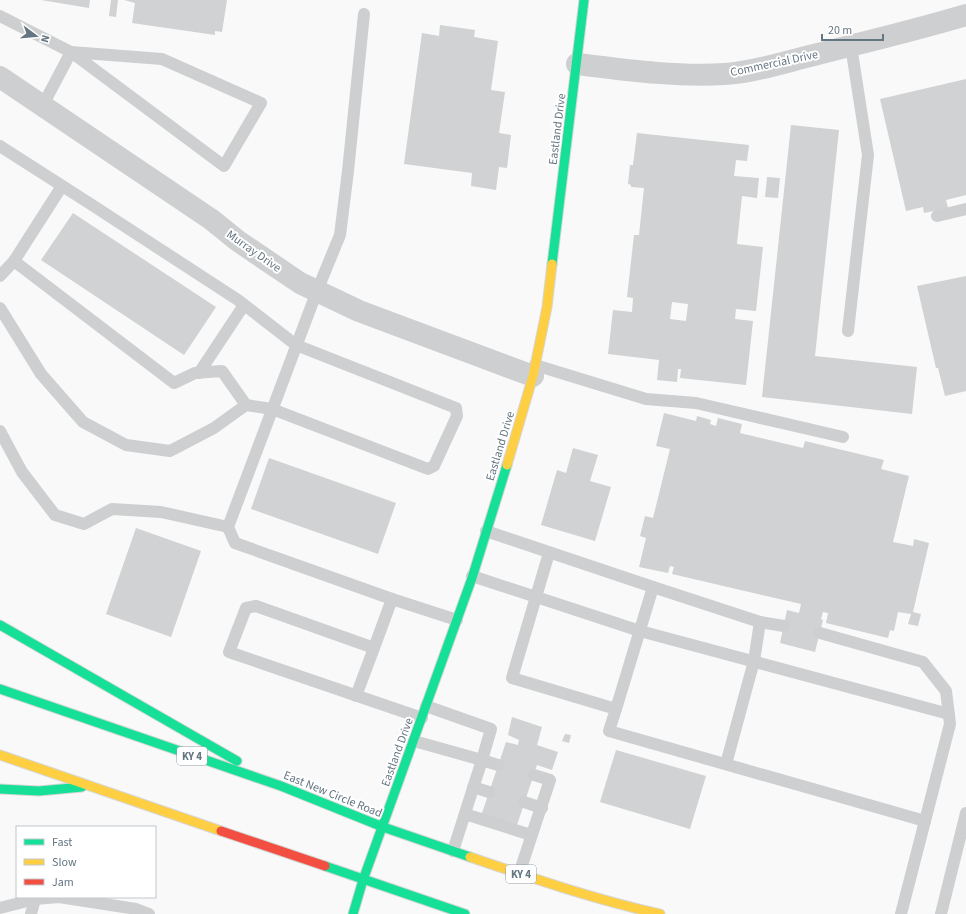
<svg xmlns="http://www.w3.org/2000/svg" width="966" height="914" font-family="'Source Sans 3',sans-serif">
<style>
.building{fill:#d0d2d3;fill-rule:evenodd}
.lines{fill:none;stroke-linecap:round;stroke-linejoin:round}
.fast-casing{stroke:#d5d6d7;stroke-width:11}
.slow-casing{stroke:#d5d6d7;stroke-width:11}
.jam-casing{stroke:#d5d6d7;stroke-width:11}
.lane{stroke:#cecfd0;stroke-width:12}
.street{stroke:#cecfd0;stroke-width:22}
.fast{stroke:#16e098;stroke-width:9}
.slow{stroke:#ffcf43;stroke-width:9}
.jam{stroke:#f24e42;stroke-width:9}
.labels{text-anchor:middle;stroke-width:4;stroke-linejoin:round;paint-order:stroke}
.shield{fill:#fff;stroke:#939fa8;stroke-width:1}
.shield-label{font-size:11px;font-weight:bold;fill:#657683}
.street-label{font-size:12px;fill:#657683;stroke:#fff}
</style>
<rect width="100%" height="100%" fill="#f9f9f9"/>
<!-- building -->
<g class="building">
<polygon points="41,0 90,0 89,8"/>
<polygon points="111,0 118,0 116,17 109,16"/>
<polygon points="124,0 227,0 222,32 215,31 215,35 132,23 135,3"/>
<polygon points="440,25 475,30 474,37 498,41 491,90 505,92 499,133 511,135 507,168 499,167 496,190 471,186 472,173 404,164 422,33 439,36"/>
<polygon points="966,79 966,195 946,200 948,208 924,213 923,207 906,211 880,99"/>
<polygon points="791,125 839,130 815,356 917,367 912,414 762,397"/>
<path d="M 637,133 L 749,145 L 747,161 L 736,160 L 734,176 L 759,178 L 757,198 L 742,196 L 737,244 L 763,247 L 756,311 L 736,309 L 735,319 L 753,321 L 746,385 L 680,378 L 681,369 L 678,369 L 677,382 L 657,380 L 659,360 L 608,354 L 613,310 L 632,312 L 633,298 L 627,297 L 634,235 L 639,235 L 644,188 L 631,187 L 631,185 L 628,184 L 630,165 L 633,165 ZM 672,302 L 688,304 L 686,321 L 670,319 Z"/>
<polygon points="767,177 780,178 778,198 765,197"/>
<polygon points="73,213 216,307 184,355 41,260"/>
<polygon points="966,276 966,391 945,396 938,368 936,368 917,286"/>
<polygon points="664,413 696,421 697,416 711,420 710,424 716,426 718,418 742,424 740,433 803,448 805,441 884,460 881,469 909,476 893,542 913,546 914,539 929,543 913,612 921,614 918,626 908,624 911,614 898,612 894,631 890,630 888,638 826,623 828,613 823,612 821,619 823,620 815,652 780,643 787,610 799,613 801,604 672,574 674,567 670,566 668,573 639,567 646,538 640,536 645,516 653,518 670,449 656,446"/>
<polygon points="573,448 598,455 590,481 611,487 595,541 541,525 557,470 566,473"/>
<polygon points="269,458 396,503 378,554 251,509"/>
<polygon points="136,528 201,551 171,637 106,614"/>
<polygon points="512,717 542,727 537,745 558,752 552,770 537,765 516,828 481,816 506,742 518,745 519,740 508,735"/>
<polygon points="565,734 571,735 569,743 562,741"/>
<polygon points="616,750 706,776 690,829 600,802"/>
</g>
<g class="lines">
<defs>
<g id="fast">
<polyline points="552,264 584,0"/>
<polyline points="0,625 237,761"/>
<polyline points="0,689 281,786 383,827 470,857"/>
<polyline points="0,789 39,791 82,787"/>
<polyline points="325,866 465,914"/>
<polyline points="353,914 363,880 472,578 507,465"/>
</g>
<g id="slow">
<polyline points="507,465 533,376 547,307 552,264"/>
<polyline points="0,755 221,831"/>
<path d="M 470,857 C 532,878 596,900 660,914"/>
</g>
<polyline id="jam" points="221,831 325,866"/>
</defs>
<!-- fast casing -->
<use href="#fast" class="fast-casing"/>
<!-- slow casing -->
<use href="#slow" class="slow-casing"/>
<!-- jam casing -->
<use href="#jam" class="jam-casing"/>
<!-- lane -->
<g class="lane">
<polyline points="364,14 348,171 340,235 317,291 228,527 235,543 392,599"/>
<polyline points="0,16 71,52 224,166 261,103 162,59 71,52"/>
<polyline points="43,105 71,52"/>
<polyline points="0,146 89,203 238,300 296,345 456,408 457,416 434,466 428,469 272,409 246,405 214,428 170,451 126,445 83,422 41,374 0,308"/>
<polyline points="937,216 966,209"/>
<polyline points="14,261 174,383 195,373 222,371 246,405"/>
<polyline points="0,276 14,261 62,186"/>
<polyline points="848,331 868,155 851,46"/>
<polyline points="535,365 646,399 696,403 843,437"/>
<polyline points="199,373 244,305"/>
<polyline points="0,431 22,472 55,515 84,524 112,509 161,512 228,527"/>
<polyline points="486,531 653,587 760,622 784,626"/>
<polyline points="549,553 512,678 616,709 609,731 925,821"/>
<polyline points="472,576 640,631 949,714"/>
<polyline points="820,633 923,662 946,691 950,724 901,914"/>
<polyline points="356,696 374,648"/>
<polyline points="616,709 653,587"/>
<polyline points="422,718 229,652 246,608 256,606 374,648 392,599 457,620"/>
<polyline points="414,741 482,760 491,729 426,706"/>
<polyline points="726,764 754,661 760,622"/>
<polyline points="473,787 489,792"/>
<polyline points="524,802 542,808"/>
<polyline points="465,814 531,835"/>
<polyline points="453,851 482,760 498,765"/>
<polyline points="519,874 550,780 534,775"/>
<polyline points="0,908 35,899 59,897 136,909 149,914"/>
<polyline points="31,914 35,899"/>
<polyline points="941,914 966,813"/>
</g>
<!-- street -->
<g class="street">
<path d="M 577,64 C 626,70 676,77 725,74 C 755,72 785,62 814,55 C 865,42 916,30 966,15"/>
<polyline points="0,77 212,220 238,241 300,283 359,311 533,376"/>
</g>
<!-- fast -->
<use href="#fast" class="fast"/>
<!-- slow -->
<use href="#slow" class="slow"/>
<!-- jam -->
<use href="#jam" class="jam"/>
</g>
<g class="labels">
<!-- shield labels -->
<g class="shield">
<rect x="177" y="747" width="30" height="18" rx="3"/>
<rect x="506" y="865" width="30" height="18" rx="3"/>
</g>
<g class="shield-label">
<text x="192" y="760">KY 4</text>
<text x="521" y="878">KY 4</text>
</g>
<!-- street labels -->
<g class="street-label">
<text transform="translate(774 63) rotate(-12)" y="4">Commercial Drive</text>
<text transform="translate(557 129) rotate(-83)" y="4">Eastland Drive</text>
<text transform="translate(254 251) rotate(35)" y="4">Murray Drive</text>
<text transform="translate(500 446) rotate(-73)" y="4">Eastland Drive</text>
<text transform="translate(397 752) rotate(-70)" y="4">Eastland Drive</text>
<text transform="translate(333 794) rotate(22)" y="4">East New Circle Road</text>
</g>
</g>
<!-- legend -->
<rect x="16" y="826" width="140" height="72" fill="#ffffff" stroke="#c1c8cd"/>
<rect x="24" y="839" width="20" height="6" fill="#16e098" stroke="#c1c8cd"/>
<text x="52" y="846" font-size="12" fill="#657683">Fast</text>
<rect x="24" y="859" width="20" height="6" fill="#ffcf43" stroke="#c1c8cd"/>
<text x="52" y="866" font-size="12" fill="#657683">Slow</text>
<rect x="24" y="879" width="20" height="6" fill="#f24e42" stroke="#c1c8cd"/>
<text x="52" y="886" font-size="12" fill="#657683">Jam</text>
<!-- north arrow -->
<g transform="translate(36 36) rotate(106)" stroke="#ffffff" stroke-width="3" paint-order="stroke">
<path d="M0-3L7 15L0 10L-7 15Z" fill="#657683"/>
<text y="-6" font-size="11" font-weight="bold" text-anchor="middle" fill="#657683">N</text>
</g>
<!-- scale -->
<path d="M822 34v6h61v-6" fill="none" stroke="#657683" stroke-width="2"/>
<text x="828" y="34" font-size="12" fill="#657683" stroke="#ffffff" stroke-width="3" paint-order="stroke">20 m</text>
</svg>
